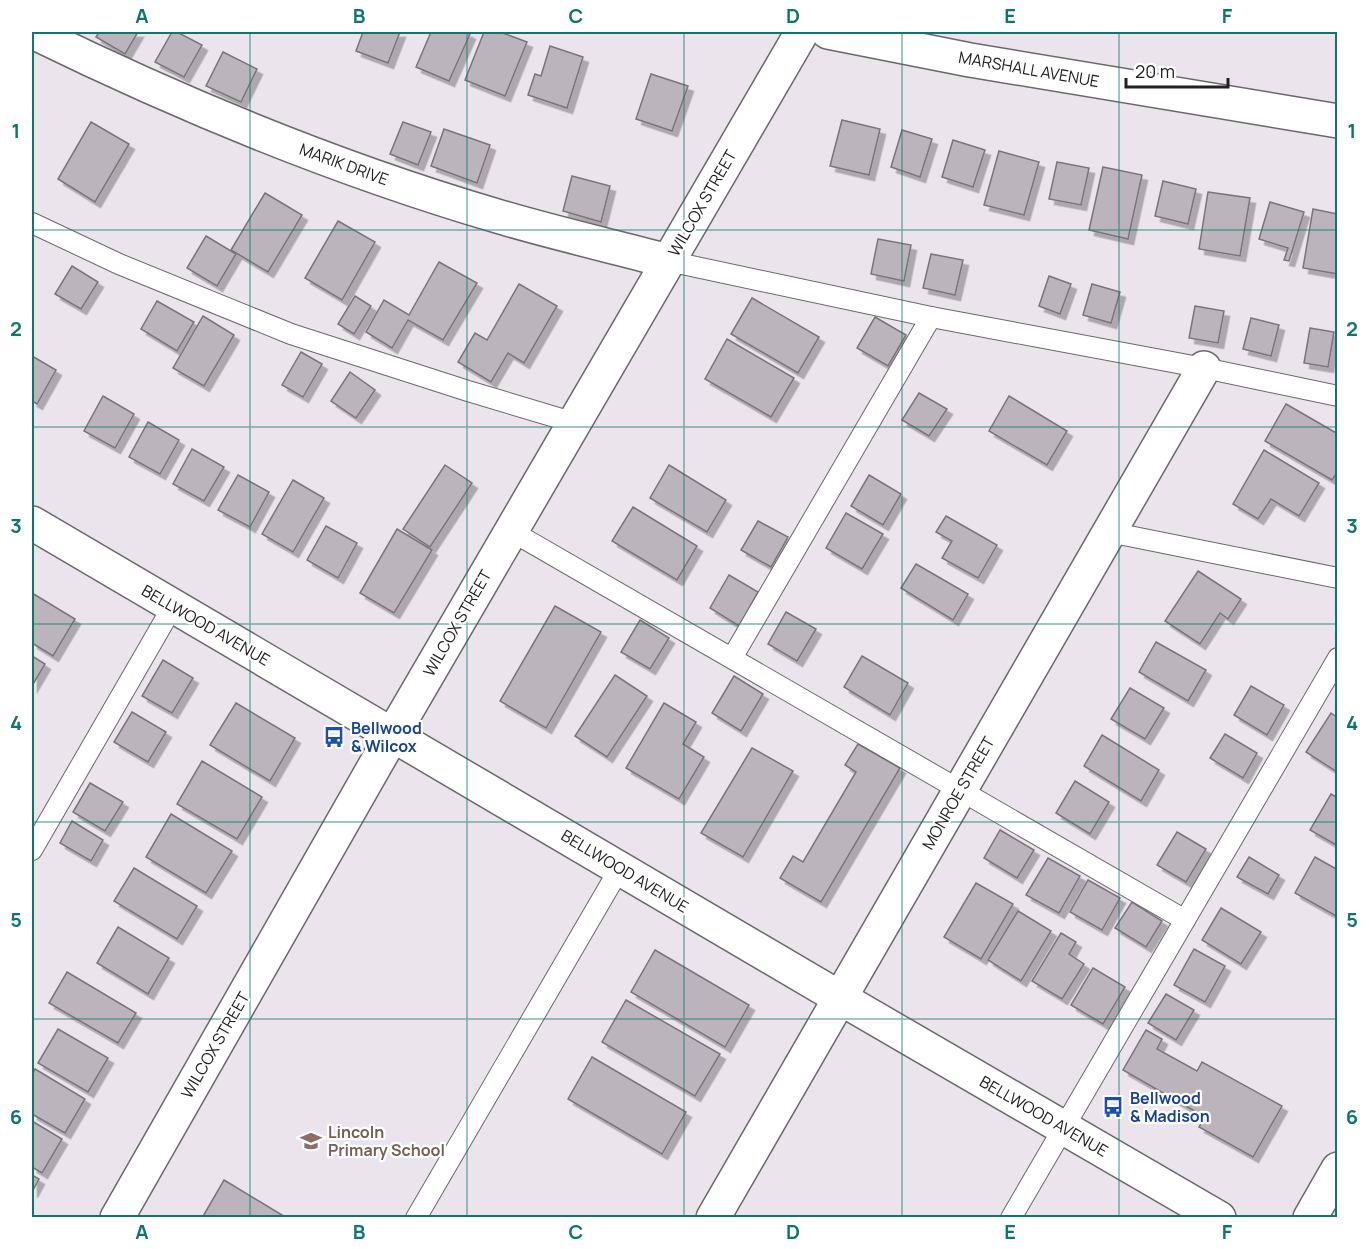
<svg xmlns="http://www.w3.org/2000/svg" width="1369" height="1249" font-family="Manrope,sans-serif">
<style>
.building{fill:#bcb4bd;stroke:#7b737b;stroke-width:1.5;filter:url(#shadow)}
.lines{fill:none;stroke-linecap:round;stroke-linejoin:round}
.lane-casing{stroke:#6d666e;stroke-width:22}
.street-casing{stroke:#6d666e;stroke-width:36}
.secondary-casing{stroke:#6d666e;stroke-width:36}
.lane{stroke:#fff;stroke-width:20}
.street{stroke:#fff;stroke-width:33}
.secondary{stroke:#fff;stroke-width:33}
.grid{fill:none;stroke:#0f766e;stroke-width:1.5;stroke-opacity:0.55}
.labels{text-anchor:middle;stroke-width:4.5;stroke-linejoin:round;paint-order:stroke}
.street-label{font-size:16px;fill:#232023;stroke:#fff}
.transit-label{font-size:16px;font-weight:bold;fill:#164399;stroke:#fff;text-anchor:start}
.education-label{font-size:16px;font-weight:bold;fill:#785e54;stroke:#fff;text-anchor:start}
.neatline{fill:none;stroke:#0f766e;stroke-width:2}
.grid-label{font-size:20px;text-anchor:middle;font-weight:bold;fill:#0f766e}
</style>
<defs>
<filter id="shadow"><feDropShadow dx="5.5" dy="5.5" stdDeviation="0" flood-color="#0004"/></filter>
</defs>
<rect width="100%" height="100%" fill="#ece4ed"/>
<!-- building -->
<g class="building">
<polygon points="99,32 138,32 125,54 96,37"/>
<polygon points="172,32 177,32 202,45 184,77 155,62"/>
<polygon points="363,32 400,32 388,63 356,51"/>
<polygon points="431,32 467,32 467,33 470,34 449,81 416,67"/>
<polygon points="484,32 500,32 527,42 505,96 465,80"/>
<polygon points="550,46 583,57 567,108 528,95 535,74 541,76"/>
<polygon points="223,52 257,69 241,102 206,86"/>
<polygon points="651,74 688,86 672,131 636,119"/>
<polygon points="842,120 880,129 869,175 830,166"/>
<polygon points="91,122 129,144 95,202 58,179"/>
<polygon points="403,122 431,132 418,165 390,154"/>
<polygon points="444,129 490,145 477,183 431,166"/>
<polygon points="902,130 932,139 920,177 891,167"/>
<polygon points="953,140 985,150 973,187 942,177"/>
<polygon points="999,151 1039,162 1024,215 984,205"/>
<polygon points="1057,162 1089,168 1081,205 1049,199"/>
<polygon points="1103,167 1142,175 1128,239 1089,230"/>
<polygon points="572,176 610,186 601,222 563,211"/>
<polygon points="1163,181 1196,189 1188,224 1155,216"/>
<polygon points="1208,192 1250,198 1240,256 1199,249"/>
<polygon points="265,193 302,215 268,272 231,250"/>
<polygon points="1270,202 1304,212 1289,261 1284,260 1288,248 1259,239"/>
<polygon points="1313,209 1338,214 1338,274 1303,268"/>
<polygon points="338,221 375,242 342,300 305,278"/>
<polygon points="206,236 236,254 217,286 187,268"/>
<polygon points="878,239 911,245 904,281 871,274"/>
<polygon points="931,254 963,260 955,295 923,288"/>
<polygon points="439,262 477,283 443,340 408,320 392,348 366,332 384,300 409,315"/>
<polygon points="72,266 98,282 81,309 55,294"/>
<polygon points="1049,276 1071,284 1060,314 1039,306"/>
<polygon points="519,284 557,306 524,363 508,353 491,382 458,362 475,333 487,340"/>
<polygon points="1092,284 1120,292 1111,323 1083,315"/>
<polygon points="355,296 371,306 354,334 338,324"/>
<polygon points="752,298 819,337 798,373 731,334"/>
<polygon points="157,301 194,322 177,351 141,329"/>
<polygon points="1195,306 1224,311 1218,343 1189,338"/>
<polygon points="203,316 234,335 204,386 173,368"/>
<polygon points="875,317 906,335 888,366 857,348"/>
<polygon points="1251,318 1279,325 1271,356 1243,349"/>
<polygon points="1310,328 1334,332 1328,367 1304,363"/>
<polygon points="727,339 794,378 771,417 705,379"/>
<polygon points="301,352 322,364 303,397 282,385"/>
<polygon points="32,356 56,370 37,404 32,401"/>
<polygon points="350,372 375,390 356,418 331,401"/>
<polygon points="919,393 947,409 929,436 902,420"/>
<polygon points="103,396 134,414 115,448 84,431"/>
<polygon points="1009,396 1067,431 1047,465 989,431"/>
<polygon points="1286,404 1338,434 1338,471 1332,480 1265,441"/>
<polygon points="148,422 179,440 160,474 129,457"/>
<polygon points="192,449 224,467 204,501 173,484"/>
<polygon points="1264,450 1319,483 1299,516 1271,499 1258,519 1233,504"/>
<polygon points="445,465 472,483 430,547 403,529"/>
<polygon points="669,465 726,500 707,532 650,498"/>
<polygon points="238,475 269,492 250,527 218,510"/>
<polygon points="869,475 901,494 883,525 851,506"/>
<polygon points="293,480 324,498 293,552 262,534"/>
<polygon points="633,507 697,546 677,580 612,541"/>
<polygon points="846,513 883,534 862,569 826,548"/>
<polygon points="946,516 997,545 978,578 942,558 952,541 936,532"/>
<polygon points="758,521 788,537 771,567 741,550"/>
<polygon points="326,526 357,543 338,578 307,560"/>
<polygon points="397,529 432,550 394,613 360,593"/>
<polygon points="916,564 968,594 953,620 901,588"/>
<polygon points="1198,571 1241,599 1228,619 1220,613 1200,644 1165,621"/>
<polygon points="729,575 758,592 739,626 710,608"/>
<polygon points="32,593 75,619 53,656 32,643"/>
<polygon points="555,606 601,632 546,728 500,701"/>
<polygon points="786,612 816,629 797,661 768,644"/>
<polygon points="640,620 669,638 650,669 621,652"/>
<polygon points="1156,642 1206,670 1188,701 1139,672"/>
<polygon points="32,656 45,664 32,686"/>
<polygon points="862,656 908,683 890,715 844,687"/>
<polygon points="163,660 193,678 172,713 142,696"/>
<polygon points="615,675 647,696 607,757 575,736"/>
<polygon points="734,676 763,694 741,731 712,713"/>
<polygon points="1251,686 1284,705 1267,735 1234,715"/>
<polygon points="1130,688 1164,708 1145,739 1111,719"/>
<polygon points="236,703 295,738 270,781 210,745"/>
<polygon points="664,703 696,722 683,744 704,757 679,799 626,768"/>
<polygon points="132,712 166,732 148,762 114,742"/>
<polygon points="1331,713 1338,718 1337,772 1306,752"/>
<polygon points="1225,734 1257,753 1243,778 1210,758"/>
<polygon points="1102,735 1159,770 1141,801 1084,766"/>
<polygon points="858,744 900,768 821,902 780,878 793,856 803,862 856,772 845,765"/>
<polygon points="752,748 793,771 743,857 701,833"/>
<polygon points="202,761 262,797 237,839 177,804"/>
<polygon points="1075,781 1109,802 1090,834 1056,813"/>
<polygon points="90,783 123,802 105,831 73,812"/>
<polygon points="1331,794 1338,798 1338,846 1310,830"/>
<polygon points="171,814 232,851 206,893 146,857"/>
<polygon points="72,821 103,840 91,861 60,843"/>
<polygon points="1000,830 1034,850 1017,878 984,858"/>
<polygon points="1177,832 1206,849 1186,882 1157,865"/>
<polygon points="1249,857 1279,875 1268,894 1237,877"/>
<polygon points="1315,857 1338,870 1338,917 1295,893"/>
<polygon points="1048,858 1080,876 1059,913 1026,895"/>
<polygon points="134,868 197,906 177,939 114,901"/>
<polygon points="1088,880 1120,898 1102,930 1070,912"/>
<polygon points="976,883 1013,904 981,959 944,937"/>
<polygon points="1132,902 1162,921 1146,947 1115,928"/>
<polygon points="1221,908 1261,932 1241,964 1202,940"/>
<polygon points="1018,911 1051,931 1021,981 988,960"/>
<polygon points="118,927 169,958 148,994 97,963"/>
<polygon points="1061,933 1076,942 1069,954 1084,964 1062,999 1032,981"/>
<polygon points="1194,949 1225,966 1205,1002 1174,985"/>
<polygon points="655,950 749,1005 725,1047 631,992"/>
<polygon points="1093,968 1125,987 1103,1024 1071,1005"/>
<polygon points="67,972 136,1013 118,1043 49,1003"/>
<polygon points="1166,994 1194,1010 1176,1040 1148,1023"/>
<polygon points="626,1000 720,1054 695,1096 602,1042"/>
<polygon points="58,1029 108,1058 88,1092 38,1063"/>
<polygon points="1146,1030 1162,1039 1157,1049 1197,1071 1202,1062 1282,1106 1253,1157 1199,1127 1205,1117 1123,1070"/>
<polygon points="592,1057 686,1112 662,1154 568,1099"/>
<polygon points="35,1069 85,1099 65,1133 32,1114 32,1075"/>
<polygon points="32,1121 62,1139 42,1173 32,1167"/>
<polygon points="32,1175 39,1179 32,1192"/>
<polygon points="224,1180 287,1218 202,1218"/>
</g>
<g class="lines">
<defs>
<g id="lane">
<polyline points="32,223 119,264 291,334 468,391 575,423"/>
<polyline points="668,261 931,317 1204,368 1338,396"/>
<polyline points="511,531 1185,920"/>
<polyline points="1109,532 1338,578"/>
<polyline points="732,658 931,317"/>
<polyline points="32,850 173,606"/>
<polyline points="416,1218 620,868"/>
<polyline points="1011,1218 1338,658"/>
</g>
<g id="street">
<path d="M 33,32 C 182,105 337,169 497,216 C 554,233 611,246 668,261"/>
<polyline points="828,32 970,60 1338,121"/>
<polyline points="32,523 840,998 1219,1218"/>
<polyline points="117,1218 393,734 802,32"/>
<polyline points="713,1218 1204,368"/>
</g>
<polyline id="secondary" points="1310,1218 1338,1169"/>
</defs>
<!-- lane casing -->
<use href="#lane" class="lane-casing"/>
<!-- street casing -->
<use href="#street" class="street-casing"/>
<!-- secondary casing -->
<use href="#secondary" class="secondary-casing"/>
<!-- lane -->
<use href="#lane" class="lane"/>
<!-- street -->
<use href="#street" class="street"/>
<!-- secondary -->
<use href="#secondary" class="secondary"/>
</g>
<!-- grid -->
<path class="grid" d="M 250,32 L 250,1218M 467,32 L 467,1218M 684,32 L 684,1218M 902,32 L 902,1218M 1119,32 L 1119,1218M 32,230 L 1338,230M 32,427 L 1338,427M 32,624 L 1338,624M 32,822 L 1338,822M 32,1019 L 1338,1019"/>
<!-- icons -->
<defs>
<symbol id="bus-bare" viewBox="-9 -9 18 18"><path d="M-5-6H5V4H4V6H2V4H-2V6H-4V4H-5ZM-3.5-4V0h7V-4ZM-3.5 1.2v1.5H-2V1.2ZM2 1.2v1.5H3.5V1.2Z" fill="#1a4fb4" stroke="#fff" stroke-width="2.5" paint-order="stroke"/></symbol>
<symbol id="school-bare" viewBox="-9 -9 18 18"><path d="M0-5L7-2L0 1L-7-2ZM-4 1L0 2.5L4 1V4Q0 6-4 4Z" fill="#8d6e63" stroke="#fff" stroke-width="2.5" paint-order="stroke"/></symbol>
</defs>
<g fill-rule="evenodd">
<use href="#bus-bare" x="319" y="722" width="30" height="30"/>
<use href="#bus-bare" x="1098" y="1092" width="30" height="30"/>
<use href="#school-bare" x="296" y="1126" width="30" height="30"/>
</g>
<g class="labels">
<!-- street labels -->
<g class="street-label">
<text transform="translate(1029 69) rotate(10)" y="6">MARSHALL AVENUE</text>
<text transform="translate(344 164) rotate(20)" y="6">MARIK DRIVE</text>
<text transform="translate(702 203) rotate(-60)" y="6">WILCOX STREET</text>
<text transform="translate(457 623) rotate(-60)" y="6">WILCOX STREET</text>
<text transform="translate(206 625) rotate(30)" y="6">BELLWOOD AVENUE</text>
<text transform="translate(958 793) rotate(-60)" y="6">MONROE STREET</text>
<text transform="translate(625 871) rotate(31)" y="6">BELLWOOD AVENUE</text>
<text transform="translate(215 1045) rotate(-60)" y="6">WILCOX STREET</text>
<text transform="translate(1044 1116) rotate(30)" y="6">BELLWOOD AVENUE</text>
</g>
<!-- transit labels -->
<g class="transit-label">
<text x="351" y="734">Bellwood<tspan x="351" dy="18">&amp; Wilcox</tspan></text>
<text x="1130" y="1104">Bellwood<tspan x="1130" dy="18">&amp; Madison</tspan></text>
</g>
<!-- education labels -->
<g class="education-label">
<text x="328" y="1138">Lincoln<tspan x="328" dy="18">Primary School</tspan></text>
</g>
</g>
<!-- border -->
<rect width="1369" height="1249" fill="none" stroke="#ffffff" stroke-width="66"/>
<!-- scale -->
<path d="M1126 78v9h102v-9" fill="none" stroke="#232023" stroke-width="3"/>
<text x="1135" y="78" font-size="18" fill="#232023" stroke="#ffffff" stroke-width="4.5" paint-order="stroke">20 m</text>
<rect x="33" y="33" width="1303" height="1183" class="neatline"/>
<g class="grid-label">
<text x="142" y="23">A</text>
<text x="359" y="23">B</text>
<text x="576" y="23">C</text>
<text x="793" y="23">D</text>
<text x="1010" y="23">E</text>
<text x="1227" y="23">F</text>
<text x="16" y="138">1</text>
<text x="1352" y="138">1</text>
<text x="16" y="336">2</text>
<text x="1352" y="336">2</text>
<text x="16" y="533">3</text>
<text x="1352" y="533">3</text>
<text x="16" y="730">4</text>
<text x="1352" y="730">4</text>
<text x="16" y="927">5</text>
<text x="1352" y="927">5</text>
<text x="16" y="1124">6</text>
<text x="1352" y="1124">6</text>
<text x="142" y="1239">A</text>
<text x="359" y="1239">B</text>
<text x="576" y="1239">C</text>
<text x="793" y="1239">D</text>
<text x="1010" y="1239">E</text>
<text x="1227" y="1239">F</text>
</g>
</svg>
